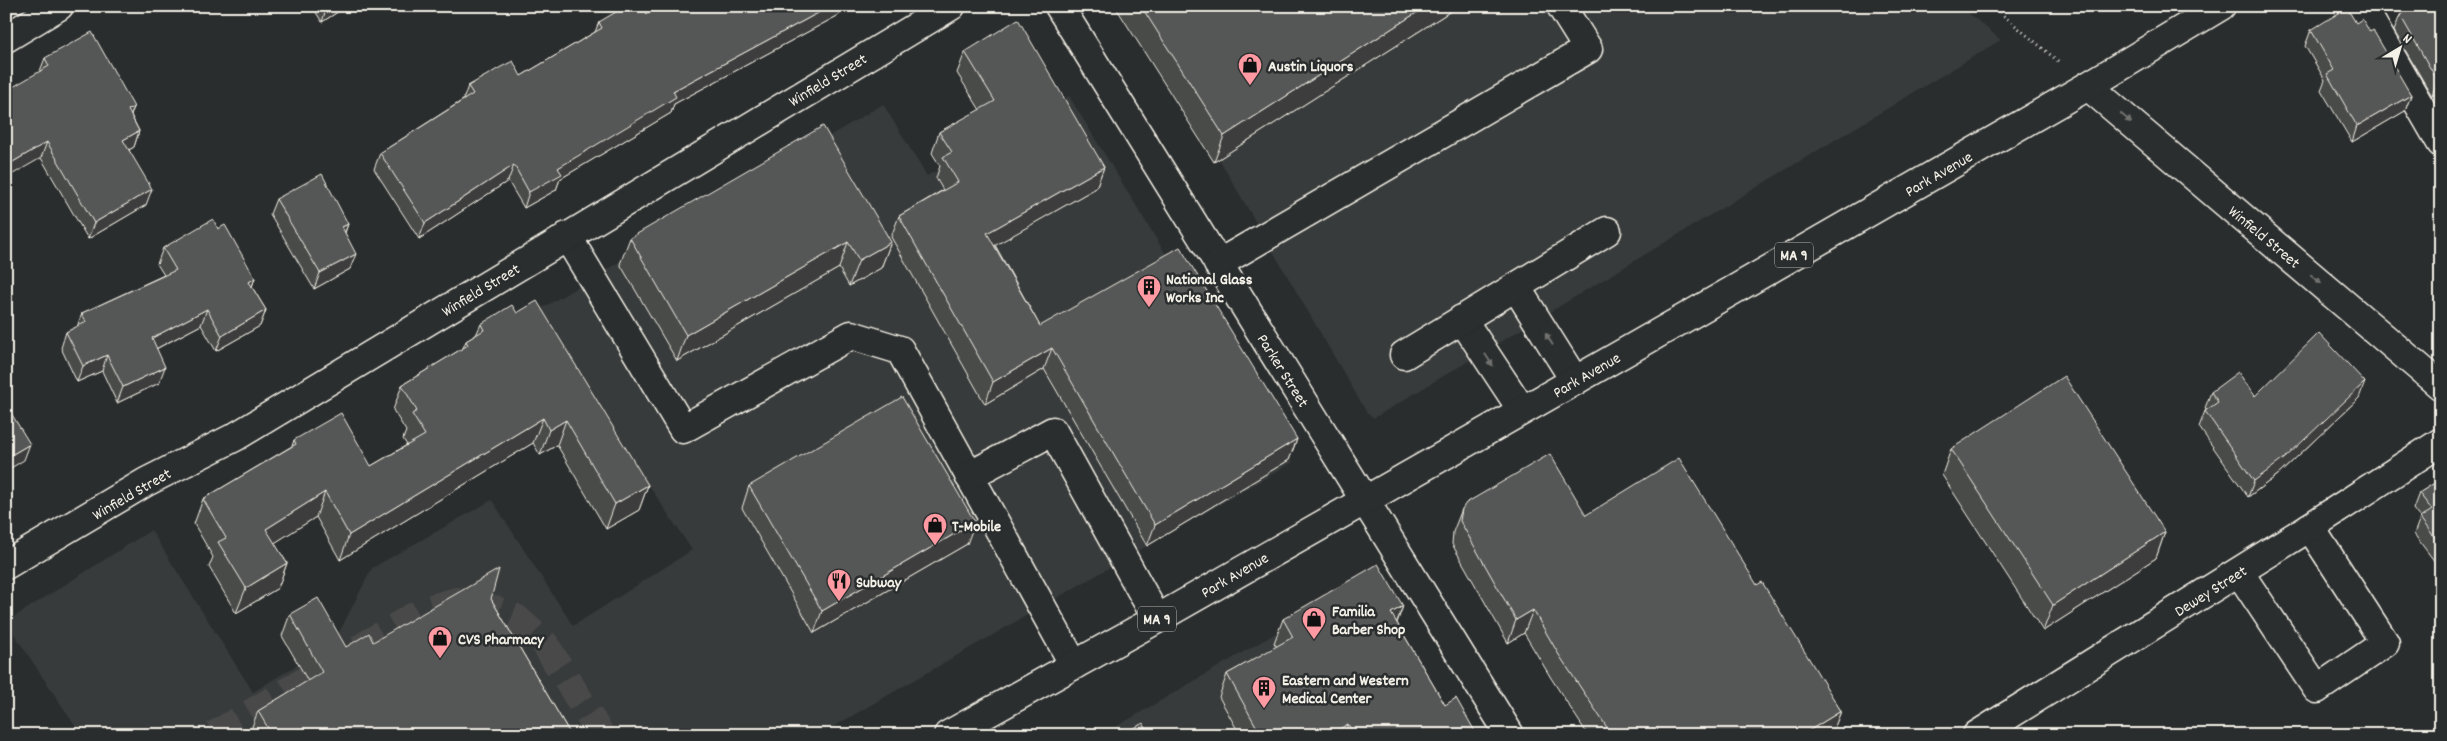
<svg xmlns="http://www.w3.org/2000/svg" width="2447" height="741" font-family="Dekko,sans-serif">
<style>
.built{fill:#373a3a}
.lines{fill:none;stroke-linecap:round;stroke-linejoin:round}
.minor-tunnel{stroke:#484a4a;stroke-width:28;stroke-dasharray:28 14;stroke-linecap:butt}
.minor-casing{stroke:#f4f1e8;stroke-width:31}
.highway-casing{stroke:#f4f1e8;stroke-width:31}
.path{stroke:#f4f1e8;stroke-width:3;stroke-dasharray:1 4;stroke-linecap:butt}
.minor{stroke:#2a2d2e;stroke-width:28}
.highway{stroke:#2a2d2e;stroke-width:28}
.wall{fill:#494b4a;stroke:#f4f1e8}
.shaded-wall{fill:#3c3d3c;stroke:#f4f1e8}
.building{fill:#555756;stroke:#f4f1e8}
.oneway{fill:#71726f}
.labels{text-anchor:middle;stroke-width:5;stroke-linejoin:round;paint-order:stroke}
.shield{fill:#2a2d2e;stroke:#b7b6b0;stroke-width:1}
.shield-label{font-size:15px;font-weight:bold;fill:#f4f1e8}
.poi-label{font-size:16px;font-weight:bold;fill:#f4f1e8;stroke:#2a2d2e;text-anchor:start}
.street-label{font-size:16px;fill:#f4f1e8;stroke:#2a2d2e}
</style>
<rect width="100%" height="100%" fill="#2a2d2e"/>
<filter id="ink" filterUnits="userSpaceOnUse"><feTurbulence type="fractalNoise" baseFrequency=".02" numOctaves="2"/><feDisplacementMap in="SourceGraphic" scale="10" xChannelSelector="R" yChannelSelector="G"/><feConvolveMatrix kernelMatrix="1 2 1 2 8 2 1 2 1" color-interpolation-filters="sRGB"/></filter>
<g filter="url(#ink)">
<!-- built -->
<g class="built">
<polygon points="1130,6 1960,6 2001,40 1374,418 1367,413"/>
<polygon points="1069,96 1293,462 819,735 81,735 6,622 151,530 253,692 334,642 372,568 492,500 573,626 692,550 534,313 883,104 927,176"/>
<polygon points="1366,580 1350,735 1102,735"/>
</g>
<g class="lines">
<!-- minor-tunnel -->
<polyline class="minor-tunnel" points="214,735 424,610 457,601 496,610 516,618 545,644 601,735"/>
<defs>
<g id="minor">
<polyline points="1059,6 1510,735"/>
<polyline points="2362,6 2441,143"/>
<polyline points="6,38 59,6"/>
<polyline points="2088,86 2441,386"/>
<polyline points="567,236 683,429 851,335 900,350 1074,665"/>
<polyline points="1218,264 1588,49 1561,6"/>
<polyline points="1516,287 1575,381"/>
<polyline points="1462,319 1522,410"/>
<polyline points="1404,355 1607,231"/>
<polyline points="969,476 1053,431 1157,619"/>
<polyline points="6,565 146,482 235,437 951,6"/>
<polyline points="2239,572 2317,689 2385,643 2310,527"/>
<polyline points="1977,735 2310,527 2441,442"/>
</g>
<polyline id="highway" points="948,735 1157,619 1690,315 2088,86 2221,6"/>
</defs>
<!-- minor casing -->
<use href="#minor" class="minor-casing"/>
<!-- highway casing -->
<use href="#highway" class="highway-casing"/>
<!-- path -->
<polyline class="path" points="1992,6 2059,62"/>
<!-- minor -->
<use href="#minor" class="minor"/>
<!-- highway -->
<use href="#highway" class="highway"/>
</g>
<!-- wall -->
<g class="wall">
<polygon points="312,6 347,6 322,22"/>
<polygon points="661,6 842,6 839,15 674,104 671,113 560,179 556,190 524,208 508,181 419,239 374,169 380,153 463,100 468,86 521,76 595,32 599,22 647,14"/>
<polygon points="1115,6 1455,6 1454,9 1214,162"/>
<polygon points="2441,6 2441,93 2440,91 2432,96 2394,31 2400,15"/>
<polygon points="2356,23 2370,32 2411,95 2405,111 2352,142 2321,90 2325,80 2305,46 2311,30"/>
<polygon points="965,52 1104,167 1096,188 995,245 1040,326 1297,439 1289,460 1147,546 1044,369 985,404 891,237 899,216 943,190 936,178 940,166 932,153 939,132 980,110 957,73"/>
<polygon points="45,58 134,107 131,115 139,131 134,147 129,150 146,205 88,239 41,158 40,71"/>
<polygon points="276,199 348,224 345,233 350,269 314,289 270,214"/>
<polygon points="218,229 255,278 252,287 266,310 260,326 216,351 201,325 156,349 159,383 117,403 102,371 77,382 61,348 66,332 77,327 82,313 164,275 157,264 163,248"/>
<polygon points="630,238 891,242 881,268 849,286 839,268 677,361 620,264"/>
<polygon points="517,313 648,485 639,510 606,529 557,445 540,455 533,443 340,560 316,517 274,543 287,563 278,588 236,613 209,567 213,557 194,524 203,499 292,446 294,440 371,466 407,445 403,439 406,431 393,410 402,385 463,348 466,341 476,335 481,324"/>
<polygon points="2211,392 2255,396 2359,398 2279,474 2248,497 2199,427 2205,411 2206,410 2205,408"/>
<polygon points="1951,449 2165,532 2156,558 2043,631 1942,475"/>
<polygon points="2441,479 2441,570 2414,534 2420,518 2413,509 2419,493"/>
<polygon points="749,486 967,544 814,633 742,508"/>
<polygon points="1462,509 1586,515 1757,585 1841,711 1832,734 1831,735 1588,735 1551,678 1524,633 1508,643 1452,544 1453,532"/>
<polygon points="491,599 571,735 251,735 250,732 258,711 308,681 282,636 290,614 346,647 373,642"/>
<polygon points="1403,606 1397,623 1445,705 1477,735 1240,735 1219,697 1227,674 1277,647 1274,643 1283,619"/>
</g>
<!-- shaded-wall -->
<g class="shaded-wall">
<polygon points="327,6 347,6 322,22"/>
<polygon points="831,6 842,6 839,15 674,104 671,113 560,179 556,190 524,208 529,192 558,168 673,91"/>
<polygon points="1427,6 1455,6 1454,9 1214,162 1224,136"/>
<polygon points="2441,78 2441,88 2440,91 2432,96 2437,80"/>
<polygon points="2411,95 2405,111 2352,142 2357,126"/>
<polygon points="134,107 128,123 128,110"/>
<polygon points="139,131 134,147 118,156 123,140"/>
<polygon points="47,142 41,158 6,178 6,166"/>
<polygon points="514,165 508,181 419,239 425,223"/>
<polygon points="1104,167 1096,188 980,254 987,233"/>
<polygon points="152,189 146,205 88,239 94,223"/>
<polygon points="348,224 342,240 342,227"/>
<polygon points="848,242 839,268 677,361 686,335"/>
<polygon points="891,242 881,268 849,286 859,260"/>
<polygon points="356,254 350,269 314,289 320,273"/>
<polygon points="255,278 249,294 249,282"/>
<polygon points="207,309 201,325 146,354 152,338"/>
<polygon points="266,310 260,326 216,351 222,336"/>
<polygon points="1052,348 1044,369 985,404 993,382"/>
<polygon points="107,355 102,371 77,382 83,366"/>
<polygon points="165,367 159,383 117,403 123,387"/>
<polygon points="2365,382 2359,398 2279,474 2248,497 2254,481"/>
<polygon points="543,418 533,443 340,560 349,535"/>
<polygon points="566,420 557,445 540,455 549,430"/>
<polygon points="1297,439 1289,460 1147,546 1155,525"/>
<polygon points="30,444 24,460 6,471 6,458"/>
<polygon points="648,485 639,510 606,529 615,504"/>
<polygon points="325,492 316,517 257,554 266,529"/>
<polygon points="975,522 967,544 814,633 822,611"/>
<polygon points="2165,532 2156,558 2043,631 2053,605"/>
<polygon points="287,563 278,588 236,613 246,588"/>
<polygon points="1403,606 1394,629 1391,613"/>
<polygon points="1533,610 1524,633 1508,643 1516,620"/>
<polygon points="1841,711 1832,734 1831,735 1802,735"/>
<polygon points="1348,724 1344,735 1329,735"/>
</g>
<!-- building -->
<g class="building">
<polygon points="626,6 642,6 647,14 661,6 831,6 673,91 676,97 558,168 562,174 529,192 514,165 425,223 380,153 473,94 468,86 501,67 513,61 521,76 602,28 599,22"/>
<polygon points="1141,6 1427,6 1224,136"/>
<polygon points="2415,6 2441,6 2441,78 2437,80 2400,15"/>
<polygon points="2347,8 2356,23 2362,19 2370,32 2373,30 2411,95 2357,126 2327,74 2334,70 2311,30"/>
<polygon points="1018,19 1104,167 987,233 1040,326 1180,247 1297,439 1155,525 1052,348 993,382 899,216 958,182 943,157 952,152 939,132 995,101 965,52"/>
<polygon points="92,32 134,107 128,110 139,131 123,140 152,189 94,223 47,142 6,166 6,91 49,66 45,58"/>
<polygon points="823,126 891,242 859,260 848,242 686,335 630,238"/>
<polygon points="322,174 348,224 342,227 356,254 320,273 276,199"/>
<polygon points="213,219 218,229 225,225 255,278 249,282 266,310 222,336 207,309 152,338 165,367 123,387 107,355 83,366 66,332 86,322 82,313 176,270 163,248"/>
<polygon points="537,301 648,485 615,504 566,420 549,430 543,418 349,535 325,492 266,529 287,563 246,588 218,542 226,538 203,499 296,444 294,440 341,413 371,466 425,435 412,414 417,411 402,385 468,345 466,341 484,330 481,324 512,305 517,313"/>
<polygon points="2319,333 2365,382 2285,458 2254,481 2205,411 2218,402 2211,392 2238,372 2255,396"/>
<polygon points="2064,376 2165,532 2053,605 1951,449"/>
<polygon points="902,397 975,522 822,611 749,486"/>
<polygon points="6,405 30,444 6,458"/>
<polygon points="1550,454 1586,515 1679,458 1757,585 1762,582 1841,711 1802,735 1612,735 1559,655 1533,610 1516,620 1460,521 1462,509 1466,503"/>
<polygon points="2441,479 2441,546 2420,518 2432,510 2419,493"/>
<polygon points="1378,564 1403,606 1391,613 1445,705 1456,698 1477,735 1354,735 1348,724 1329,735 1261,735 1227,674 1293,637 1283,619"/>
<polygon points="499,569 491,599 571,735 272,735 258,711 322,672 290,614 318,598 346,647 369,633 373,642"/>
<polygon points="1143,723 1150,735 1122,735"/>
</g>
<!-- one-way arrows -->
<defs><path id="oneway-solid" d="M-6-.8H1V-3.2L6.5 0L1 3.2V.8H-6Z" transform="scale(1.25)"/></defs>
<g class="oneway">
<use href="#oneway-solid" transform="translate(2126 118) rotate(40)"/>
<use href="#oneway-solid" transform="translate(2316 279) rotate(40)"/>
<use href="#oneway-solid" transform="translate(1549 339) rotate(-122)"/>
<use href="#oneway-solid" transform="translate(1489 360) rotate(57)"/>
</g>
</g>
<!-- icons -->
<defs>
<symbol id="shop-pin" viewBox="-11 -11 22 30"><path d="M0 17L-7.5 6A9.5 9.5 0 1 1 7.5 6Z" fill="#ff9aa2" stroke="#2a2d2e"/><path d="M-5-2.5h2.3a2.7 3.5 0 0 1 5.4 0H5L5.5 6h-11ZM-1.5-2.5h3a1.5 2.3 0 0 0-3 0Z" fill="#111"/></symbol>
<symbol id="building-pin" viewBox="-11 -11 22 30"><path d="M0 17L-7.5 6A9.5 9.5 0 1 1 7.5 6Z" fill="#ff9aa2" stroke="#2a2d2e"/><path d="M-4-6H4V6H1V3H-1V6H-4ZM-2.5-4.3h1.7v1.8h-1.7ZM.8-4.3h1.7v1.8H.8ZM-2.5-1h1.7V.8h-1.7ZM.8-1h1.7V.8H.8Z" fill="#111"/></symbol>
<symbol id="restaurant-pin" viewBox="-11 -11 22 30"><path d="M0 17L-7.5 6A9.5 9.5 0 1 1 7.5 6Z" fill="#ff9aa2" stroke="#2a2d2e"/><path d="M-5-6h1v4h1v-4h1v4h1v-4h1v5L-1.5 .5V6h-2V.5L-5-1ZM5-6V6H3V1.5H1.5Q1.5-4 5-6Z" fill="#111"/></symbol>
</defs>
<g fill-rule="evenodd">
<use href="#shop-pin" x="1236" y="51" width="28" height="38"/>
<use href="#building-pin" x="1135" y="273" width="28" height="38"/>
<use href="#shop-pin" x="921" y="511" width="28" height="38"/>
<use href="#restaurant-pin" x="825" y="567" width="28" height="38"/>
<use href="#shop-pin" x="1300" y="605" width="28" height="38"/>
<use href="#shop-pin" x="426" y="624" width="28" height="38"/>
<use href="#building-pin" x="1250" y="674" width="28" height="38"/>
</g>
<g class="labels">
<!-- shield labels -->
<g class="shield">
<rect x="1775" y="242.5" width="38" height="25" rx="4"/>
<rect x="1138" y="606.5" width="38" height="25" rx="4"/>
</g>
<g class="shield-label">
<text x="1794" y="260">MA 9</text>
<text x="1157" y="624">MA 9</text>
</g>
<!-- poi labels -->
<g class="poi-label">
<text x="1268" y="71">Austin Liquors</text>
<text x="1166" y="284">National Glass<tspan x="1166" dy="18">Works Inc</tspan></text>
<text x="952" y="531">T-Mobile</text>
<text x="856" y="587">Subway</text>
<text x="1332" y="616">Familia<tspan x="1332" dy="18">Barber Shop</tspan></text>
<text x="458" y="644">CVS Pharmacy</text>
<text x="1282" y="685">Eastern and Western<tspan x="1282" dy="18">Medical Center</tspan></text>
</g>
<!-- street labels -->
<g class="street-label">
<text transform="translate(827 79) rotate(-31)" y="6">Winfield Street</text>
<text transform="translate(1938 173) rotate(-30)" y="6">Park Avenue</text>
<text transform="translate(2265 236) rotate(40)" y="6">Winfield Street</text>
<text transform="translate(480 289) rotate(-31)" y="6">Winfield Street</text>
<text transform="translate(1284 370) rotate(58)" y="6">Parker Street</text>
<text transform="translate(1586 374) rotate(-30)" y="6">Park Avenue</text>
<text transform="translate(131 493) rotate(-30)" y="6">Winfield Street</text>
<text transform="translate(1234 574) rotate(-30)" y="6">Park Avenue</text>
<text transform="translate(2210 590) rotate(-32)" y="6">Dewey Street</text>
</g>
</g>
<!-- margin -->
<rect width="2447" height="741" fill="none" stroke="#2a2d2e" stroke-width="25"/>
<rect x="12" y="12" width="2422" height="716" fill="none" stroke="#f4f1e8" stroke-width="2" filter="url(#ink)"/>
<!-- north arrow -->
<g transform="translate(2400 48) rotate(38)" stroke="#2a2d2e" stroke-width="4" paint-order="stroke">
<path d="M0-4L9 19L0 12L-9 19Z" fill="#f4f1e8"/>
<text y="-8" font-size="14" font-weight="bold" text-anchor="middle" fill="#f4f1e8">N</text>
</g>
</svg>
